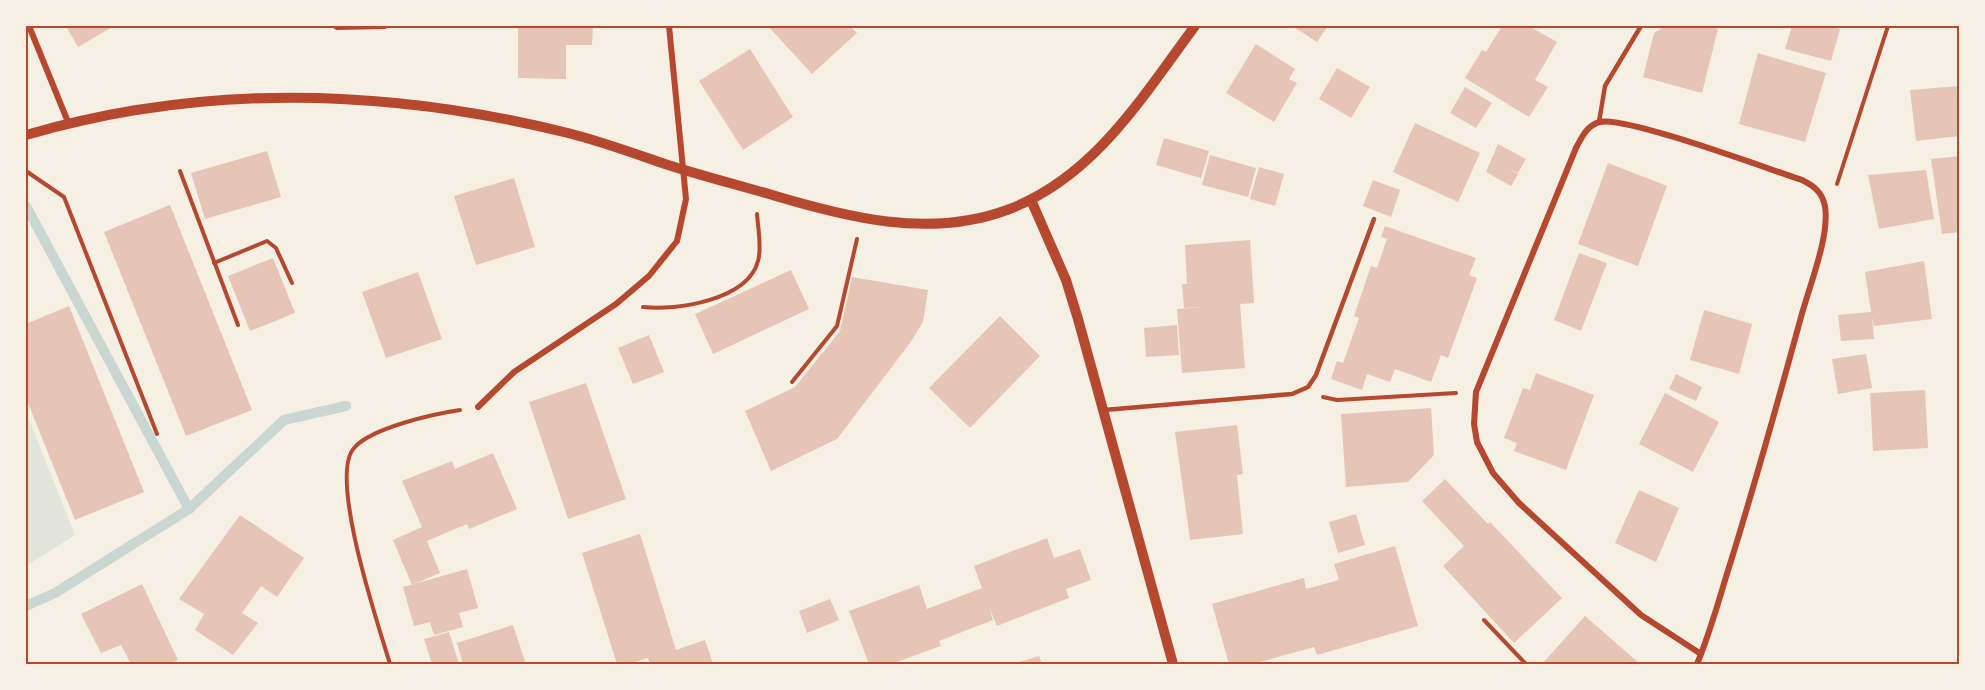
<svg xmlns="http://www.w3.org/2000/svg" width="1985" height="690" font-family="Poppins,sans-serif">
<style>
.green{fill:#e2e4dc}
.lines{fill:none;stroke-linecap:round;stroke-linejoin:round}
.stream{stroke:#c9d6d2;stroke-width:10}
.building{fill:#e6c5b7}
.path{stroke:#b5482f;stroke-width:4}
.service{stroke:#b5482f;stroke-width:4.5}
.minor{stroke:#b5482f;stroke-width:6}
.tertiary{stroke:#b5482f;stroke-width:10}
.neatline{fill:none;stroke:#b5482f;stroke-width:2}
</style>
<rect width="100%" height="100%" fill="#f6efe4"/>
<!-- green -->
<polygon class="green" points="26,412 75,535 26,566"/>
<g class="lines">
<!-- stream -->
<g class="stream">
<polyline points="26,206 189,509"/>
<polyline points="26,606 55,593 189,509 284,420 346,406"/>
</g>
</g>
<!-- building -->
<g class="building">
<polygon points="66,26 114,26 78,47"/>
<polygon points="518,26 593,26 592,45 566,45 566,79 518,78"/>
<polygon points="768,26 850,26 857,33 812,74"/>
<polygon points="1292,26 1328,26 1317,42"/>
<polygon points="1502,26 1529,26 1557,42 1535,80 1548,87 1529,117 1465,78 1482,50 1486,52"/>
<polygon points="1665,26 1703,26 1718,29 1702,93 1643,77 1654,33"/>
<polygon points="1792,26 1828,26 1840,29 1831,61 1785,49"/>
<polygon points="1256,44 1295,69 1289,79 1297,83 1274,122 1226,93"/>
<polygon points="750,49 793,117 743,150 699,81"/>
<polygon points="1758,53 1826,73 1805,142 1739,124"/>
<polygon points="1337,68 1370,87 1351,118 1319,99"/>
<polygon points="1960,86 1960,136 1916,141 1910,90"/>
<polygon points="1465,87 1492,103 1476,128 1450,113"/>
<polygon points="1415,123 1480,153 1458,202 1393,172"/>
<polygon points="1164,138 1209,151 1201,178 1156,165"/>
<polygon points="1498,144 1526,159 1518,173 1508,168 1518,174 1511,186 1486,172"/>
<polygon points="267,151 281,197 205,219 191,173"/>
<polygon points="1210,155 1256,168 1248,197 1202,185"/>
<polygon points="1960,156 1960,232 1942,234 1931,159"/>
<polygon points="1608,163 1667,186 1638,266 1578,244"/>
<polygon points="1259,167 1284,174 1275,206 1250,199"/>
<polygon points="1926,170 1934,219 1879,229 1868,175"/>
<polygon points="514,178 535,247 476,265 454,196"/>
<polygon points="1373,180 1400,190 1391,217 1363,206"/>
<polygon points="170,205 252,410 186,436 104,232"/>
<polygon points="1385,226 1476,258 1469,275 1477,278 1448,358 1441,355 1431,382 1395,369 1390,382 1367,374 1362,390 1331,379 1337,361 1343,363 1359,318 1354,316 1371,266 1377,268 1387,239 1381,237"/>
<polygon points="1250,240 1254,303 1240,304 1245,368 1182,373 1177,309 1203,307 1184,308 1182,284 1187,284 1185,245"/>
<polygon points="1579,253 1607,263 1581,331 1554,320"/>
<polygon points="273,258 295,313 250,331 228,276"/>
<polygon points="1924,261 1932,319 1874,326 1872,317 1874,339 1841,341 1838,315 1871,312 1865,272"/>
<polygon points="791,270 809,309 713,354 695,314"/>
<polygon points="418,272 442,339 386,358 362,292"/>
<polygon points="852,277 928,290 923,322 910,343 837,439 771,471 745,411 795,387 840,331"/>
<polygon points="69,306 144,492 75,520 26,398 26,324"/>
<polygon points="1704,310 1752,324 1739,374 1690,360"/>
<polygon points="1000,316 1040,356 970,428 929,388"/>
<polygon points="1177,325 1179,355 1146,357 1144,328"/>
<polygon points="649,335 664,372 633,384 618,348"/>
<polygon points="1866,354 1872,388 1838,394 1832,359"/>
<polygon points="1536,373 1594,395 1566,470 1514,451 1517,443 1504,438 1523,388 1530,390"/>
<polygon points="1676,374 1702,387 1696,401 1669,389"/>
<polygon points="586,383 626,499 568,519 529,402"/>
<polygon points="1925,390 1928,448 1873,451 1870,393"/>
<polygon points="1665,393 1719,422 1693,472 1639,444"/>
<polygon points="1431,408 1434,455 1408,482 1346,487 1341,414"/>
<polygon points="1237,425 1243,474 1237,475 1243,534 1190,540 1175,432"/>
<polygon points="493,453 517,509 469,529 467,524 427,541 440,573 412,585 393,540 422,527 402,481 452,461 455,469"/>
<polygon points="1445,479 1488,524 1490,522 1562,598 1514,643 1443,566 1464,546 1422,501"/>
<polygon points="1639,490 1679,508 1656,562 1615,543"/>
<polygon points="1356,514 1365,545 1338,553 1329,522"/>
<polygon points="240,515 304,558 277,597 261,586 242,613 258,623 233,655 195,630 204,614 179,599"/>
<polygon points="640,534 676,650 705,640 713,664 650,664 648,658 628,664 617,664 582,553"/>
<polygon points="1047,538 1054,558 1080,549 1091,580 1066,589 1069,598 997,626 989,607 993,620 939,641 941,646 891,664 869,664 849,611 919,585 927,609 982,588 974,566"/>
<polygon points="1395,546 1418,626 1317,655 1314,647 1253,664 1229,664 1212,604 1304,578 1306,589 1339,580 1334,564"/>
<polygon points="467,569 478,608 459,613 463,627 434,635 430,622 414,626 403,587"/>
<polygon points="142,584 178,660 170,664 131,664 121,645 101,653 81,614"/>
<polygon points="830,599 839,620 807,633 799,611"/>
<polygon points="1585,616 1640,664 1542,664"/>
<polygon points="513,625 526,664 463,664 457,643"/>
<polygon points="449,632 459,664 432,664 424,639"/>
<polygon points="1039,656 1042,664 1013,664"/>
</g>
<g class="lines">
<!-- path -->
<g class="path">
<polyline points="334,26 337,28 385,27"/>
<polyline points="26,171 64,197 157,434"/>
<polyline points="180,171 238,325"/>
<polyline points="1837,184 1888,26"/>
<polyline points="214,263 267,241 276,248 292,283"/>
<path d="M 643,307 C 676,311 748,300 758,261 C 762,248 758,228 757,214"/>
<polyline points="792,382 837,326 857,239"/>
<polyline points="1323,397 1337,400 1456,393"/>
<polyline points="1484,620 1525,663"/>
<path d="M 390,664 C 379,627 328,477 354,448 C 371,428 433,414 460,410"/>
</g>
<!-- service -->
<g class="service">
<polyline points="1599,122 1605,86 1641,26"/>
<polyline points="1104,410 1292,394 1308,387 1316,375 1374,219"/>
</g>
<!-- minor -->
<g class="minor">
<polyline points="29,26 68,122"/>
<polyline points="478,407 514,372 616,304 649,276 677,241 686,199 669,26"/>
<path d="M 1697,664 C 1711,631 1720,595 1731,561 C 1756,480 1779,398 1801,317 C 1809,287 1830,236 1825,206 C 1822,192 1814,186 1802,180 C 1768,169 1626,116 1600,122 C 1587,125 1582,137 1576,148 L 1476,392 L 1474,424 L 1477,442 L 1493,473 L 1519,503 L 1641,615 L 1701,654"/>
</g>
<!-- tertiary -->
<g class="tertiary">
<path d="M 26,135 C 205,83 387,88 568,133 C 600,141 633,153 665,164 C 699,175 734,184 769,194 C 845,217 929,239 1007,210 C 1094,178 1142,97 1195,26"/>
<polyline points="1031,200 1066,280 1078,319 1173,664"/>
</g>
</g>
<!-- border -->
<rect width="1985" height="690" fill="none" stroke="#f6efe4" stroke-width="54"/>
<rect x="27" y="27" width="1931" height="636" class="neatline"/>
</svg>
